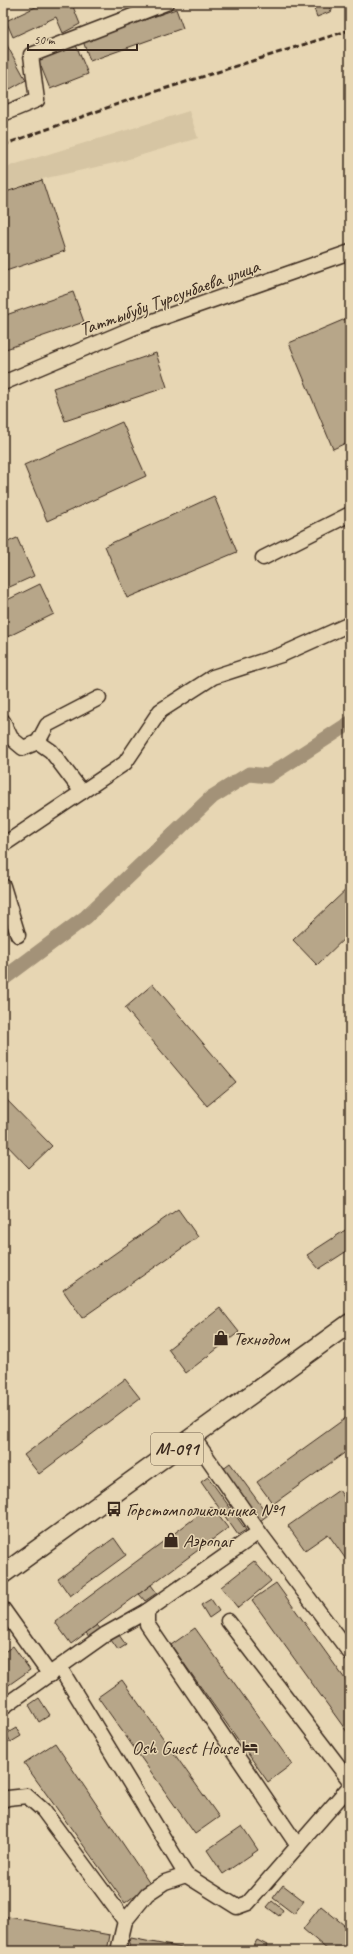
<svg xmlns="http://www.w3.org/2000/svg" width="353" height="1954" font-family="Caveat,sans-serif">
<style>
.built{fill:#d6c5a3}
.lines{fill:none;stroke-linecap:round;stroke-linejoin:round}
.canal{stroke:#a39278;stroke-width:15}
.building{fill:#b7a689;stroke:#3b2a1e}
.minor-casing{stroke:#3b2a1e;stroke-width:17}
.major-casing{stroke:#3b2a1e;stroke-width:21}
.minor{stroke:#e7d6b3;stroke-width:14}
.major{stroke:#e7d6b3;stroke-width:18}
.rail{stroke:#3b2a1e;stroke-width:3;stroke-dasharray:6 3;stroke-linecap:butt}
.labels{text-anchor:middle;stroke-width:3;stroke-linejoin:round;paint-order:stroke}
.shield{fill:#e7d6b3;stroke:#6f5e4b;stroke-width:1}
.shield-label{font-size:18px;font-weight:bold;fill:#3b2a1e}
.street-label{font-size:19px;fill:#3b2a1e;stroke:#e7d6b3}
.poi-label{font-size:19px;fill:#3b2a1e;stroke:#e7d6b3;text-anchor:start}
</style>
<rect width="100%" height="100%" fill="#e7d6b3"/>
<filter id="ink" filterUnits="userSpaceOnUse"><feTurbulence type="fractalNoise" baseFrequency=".025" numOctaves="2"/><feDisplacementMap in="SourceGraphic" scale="8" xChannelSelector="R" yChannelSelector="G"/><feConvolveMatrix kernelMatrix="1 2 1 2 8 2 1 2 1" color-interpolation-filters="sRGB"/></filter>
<g filter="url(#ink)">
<!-- built -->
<polygon class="built" points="189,111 198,138 119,162 42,179 3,192 3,168"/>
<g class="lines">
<!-- canal -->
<polyline class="canal" points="3,979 86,917 212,797 249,774 268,776 350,723"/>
</g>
<!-- building -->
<g class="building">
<polygon points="44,3 74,3 72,4 80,24 63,33 56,17 13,37 6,21"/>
<polygon points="312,3 328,3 332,11 317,17"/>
<polygon points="176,9 183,28 90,61 83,41"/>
<polygon points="3,38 26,80 3,93"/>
<polygon points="74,40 88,74 50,89 36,54"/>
<polygon points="42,180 65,251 3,272 3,193"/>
<polygon points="73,292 84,322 3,350 3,316"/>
<polygon points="350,317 350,441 333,449 289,343"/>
<polygon points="156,353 167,387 65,421 53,388"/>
<polygon points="122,422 146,476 47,521 24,465"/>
<polygon points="214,496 237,552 127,598 105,546"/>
<polygon points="17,538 34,576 3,590 3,544"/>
<polygon points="40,584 54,614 3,639 3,602"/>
<polygon points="350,886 350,933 317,965 293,940"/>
<polygon points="153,984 236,1082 207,1106 125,1008"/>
<polygon points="3,1096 52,1146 29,1168 3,1141"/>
<polygon points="178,1209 198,1237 82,1318 63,1290"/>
<polygon points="350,1227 350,1249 319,1269 307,1255"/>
<polygon points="220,1308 239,1332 186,1373 168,1349"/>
<polygon points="125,1379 140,1398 39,1474 24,1455"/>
<polygon points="350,1415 350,1449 273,1504 257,1482"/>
<polygon points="230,1463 268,1515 260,1521 222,1469"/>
<polygon points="208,1477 246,1530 238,1535 201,1482"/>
<polygon points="339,1490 350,1506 350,1565 328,1534 305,1550 288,1526"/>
<polygon points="211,1506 228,1528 71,1644 55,1622"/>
<polygon points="114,1538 126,1555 70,1596 58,1579"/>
<polygon points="254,1561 271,1581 238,1608 221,1587"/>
<polygon points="276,1583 350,1686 350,1736 252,1600"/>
<polygon points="151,1585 157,1593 145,1601 139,1594"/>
<polygon points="211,1599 219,1611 209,1618 201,1605"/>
<polygon points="97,1625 102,1631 91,1639 86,1633"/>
<polygon points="195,1628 292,1764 268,1782 171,1645"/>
<polygon points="119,1635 126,1645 118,1650 111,1640"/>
<polygon points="13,1646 30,1670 3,1689 3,1653"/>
<polygon points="122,1680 219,1817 195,1834 98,1697"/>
<polygon points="39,1698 50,1715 39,1722 29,1705"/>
<polygon points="16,1728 21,1736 11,1742 6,1734"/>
<polygon points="55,1743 150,1884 125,1903 24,1763"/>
<polygon points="242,1826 258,1850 223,1874 207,1850"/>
<polygon points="283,1885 304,1901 294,1914 273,1898"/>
<polygon points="272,1901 283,1910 279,1916 267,1907"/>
<polygon points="321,1906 350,1930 350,1951 329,1951 303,1929"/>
<polygon points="3,1916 110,1935 107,1951 13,1951 3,1949"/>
<polygon points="131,1938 197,1951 128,1951"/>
<polygon points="257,1940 267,1945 264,1951 256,1951 252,1949"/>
</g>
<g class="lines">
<defs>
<g id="minor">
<polyline points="3,114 37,100 31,55 166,3"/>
<polyline points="3,383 133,328 350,252"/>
<polyline points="263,558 350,514"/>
<polyline points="3,721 11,738 23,748 38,742 51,751 82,792"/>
<polyline points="38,742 47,725 99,698"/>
<polyline points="3,845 125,763 160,711 213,677 281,655 350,624"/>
<polyline points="3,886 18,935"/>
<polyline points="193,1437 259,1532 350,1653"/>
<polyline points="259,1532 147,1611 147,1624 298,1846"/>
<polyline points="3,1609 50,1675"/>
<polyline points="228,1621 350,1781"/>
<polyline points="60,1668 186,1875"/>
<polyline points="3,1707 106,1634 147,1611"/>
<polyline points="3,1800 8,1798 27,1796 43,1810 125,1921"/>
<polyline points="118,1951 125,1921 147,1894 165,1882 186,1875 237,1907 248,1903 350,1786"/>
</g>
<polyline id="major" points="3,1574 350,1323"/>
</defs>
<!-- minor casing -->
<use href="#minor" class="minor-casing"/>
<!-- major casing -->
<use href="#major" class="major-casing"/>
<!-- minor -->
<use href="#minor" class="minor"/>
<!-- major -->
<use href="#major" class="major"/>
<!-- rail -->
<polyline class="rail" points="3,145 129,100 350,30"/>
</g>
</g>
<!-- icons -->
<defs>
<symbol id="shop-bare" viewBox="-9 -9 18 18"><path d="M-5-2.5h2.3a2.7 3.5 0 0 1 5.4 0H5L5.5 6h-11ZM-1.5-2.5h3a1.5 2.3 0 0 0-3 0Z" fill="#3b2a1e" stroke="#e7d6b3" stroke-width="2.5" paint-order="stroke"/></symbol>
<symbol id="bus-bare" viewBox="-9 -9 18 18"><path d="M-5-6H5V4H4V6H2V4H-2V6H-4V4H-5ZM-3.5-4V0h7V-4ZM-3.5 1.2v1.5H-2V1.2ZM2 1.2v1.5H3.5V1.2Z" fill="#3b2a1e" stroke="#e7d6b3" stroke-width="2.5" paint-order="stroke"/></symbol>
<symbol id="hotel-bare" viewBox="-9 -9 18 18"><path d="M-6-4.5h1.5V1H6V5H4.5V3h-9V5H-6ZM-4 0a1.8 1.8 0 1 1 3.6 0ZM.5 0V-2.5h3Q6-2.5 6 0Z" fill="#3b2a1e" stroke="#e7d6b3" stroke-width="2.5" paint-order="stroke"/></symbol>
</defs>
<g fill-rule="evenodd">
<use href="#shop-bare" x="210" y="1327" width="22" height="22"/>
<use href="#bus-bare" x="103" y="1498" width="22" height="22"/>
<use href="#shop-bare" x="160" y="1529" width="22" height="22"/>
<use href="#hotel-bare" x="239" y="1736" width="22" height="22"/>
</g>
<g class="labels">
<!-- shield labels -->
<rect class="shield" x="151" y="1433" width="52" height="32" rx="3"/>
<g class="shield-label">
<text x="177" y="1455">М-091</text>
</g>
<!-- street labels -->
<g class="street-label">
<text transform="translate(169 297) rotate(-20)" y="7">Таттыбубу Турсунбаева улица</text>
</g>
<!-- poi labels -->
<g class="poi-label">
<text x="233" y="1345">Технодом</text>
<text x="126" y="1516">Горстомполиклиника №1</text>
<text x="183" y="1547">Аэропаг</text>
<text x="238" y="1754" text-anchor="end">Osh Guest House</text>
</g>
</g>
<!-- margin -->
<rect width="353" height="1954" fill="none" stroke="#e7d6b3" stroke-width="16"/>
<rect x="8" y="8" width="337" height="1938" fill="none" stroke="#3b2a1e" stroke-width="1.5" filter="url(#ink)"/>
<!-- scale -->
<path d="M28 44v6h109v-6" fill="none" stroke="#3b2a1e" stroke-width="2"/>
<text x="34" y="44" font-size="12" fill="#3b2a1e" stroke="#e7d6b3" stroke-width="3" paint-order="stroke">50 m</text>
</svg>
